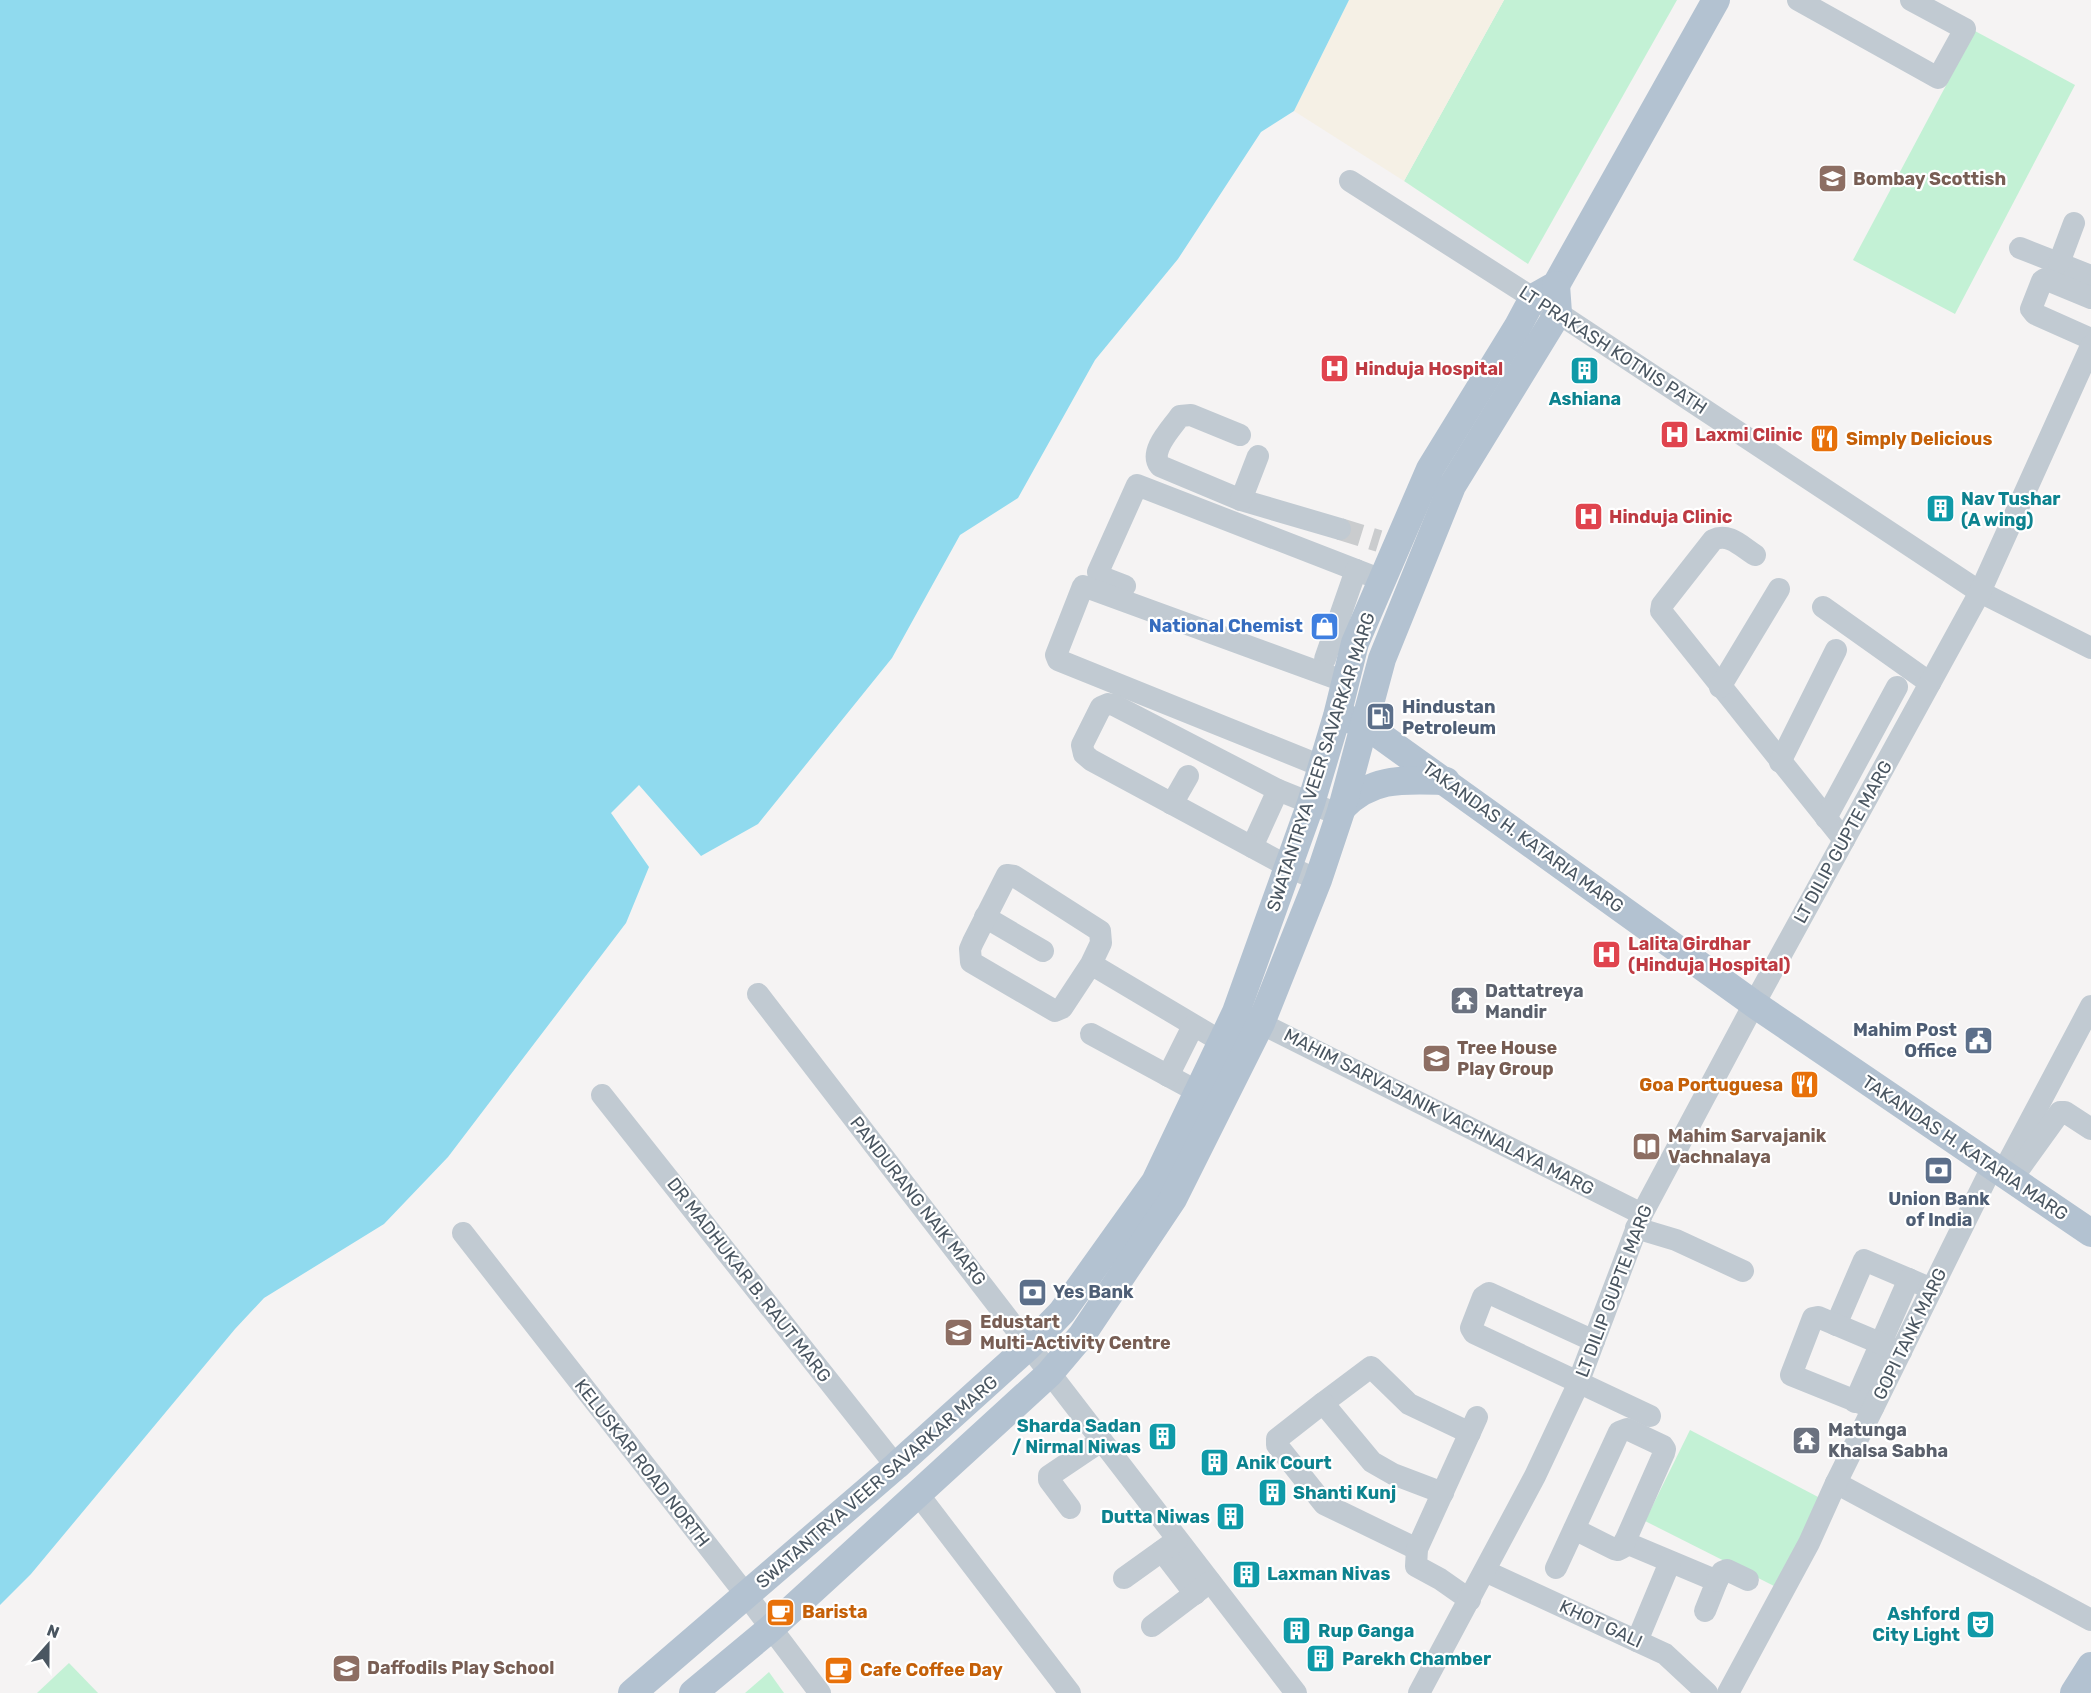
<svg xmlns="http://www.w3.org/2000/svg" width="2091" height="1693" font-family="Rubik,sans-serif">
<style>
.green{fill:#c3f1d5}
.sand{fill:#f5f0e5}
.water{fill:#90daee}
.lines{fill:none;stroke-linecap:round;stroke-linejoin:round}
.minor-tunnel{stroke:#caccce;stroke-width:22;stroke-dasharray:22 11;stroke-linecap:butt}
.minor{stroke:#c1cad2;stroke-width:22}
.major{stroke:#b3c2d1;stroke-width:28}
.labels{text-anchor:middle;stroke-width:4.5;stroke-linejoin:round;paint-order:stroke}
.education-label{font-size:18px;font-weight:bold;fill:#785e54;stroke:#fff;text-anchor:start}
.street-label{font-size:18px;fill:#4a5661;stroke:#fff}
.health-label{font-size:18px;font-weight:bold;fill:#be3a42;stroke:#fff;text-anchor:start}
.culture-label{font-size:18px;font-weight:bold;fill:#0d838f;stroke:#fff;text-anchor:start}
.food-label{font-size:18px;font-weight:bold;fill:#c56008;stroke:#fff;text-anchor:start}
.shop-label{font-size:18px;font-weight:bold;fill:#366cbe;stroke:#fff;text-anchor:end}
.service-label{font-size:18px;font-weight:bold;fill:#4e5e75;stroke:#fff;text-anchor:start}
.worship-label{font-size:18px;font-weight:bold;fill:#5b616d;stroke:#fff;text-anchor:start}
</style>
<rect width="100%" height="100%" fill="#f5f3f3"/>
<!-- green -->
<g class="green">
<polygon points="1504,0 1677,0 1528,264 1404,181"/>
<polygon points="1975,31 2075,85 1955,314 1853,260"/>
<polygon points="1690,1430 1820,1498 1778,1588 1645,1521"/>
<polygon points="69,1663 98,1693 37,1693"/>
<polygon points="769,1672 784,1693 745,1693"/>
</g>
<!-- sand -->
<polygon class="sand" points="1349,0 1504,0 1404,181 1294,111"/>
<!-- water -->
<polygon class="water" points="0,0 1349,0 1294,111 1261,132 1178,259 1095,360 1018,498 960,535 892,658 758,824 701,856 639,785 611,813 649,867 626,923 448,1157 384,1224 264,1298 235,1329 31,1574 0,1605"/>
<g class="lines">
<!-- minor-tunnel -->
<polyline class="minor-tunnel" points="1340,529 1379,541"/>
<!-- minor -->
<g class="minor">
<polyline points="1798,0 1938,78 1965,29 1911,0"/>
<polyline points="1350,181 1533,298 1558,313 1980,592 2091,648"/>
<polyline points="2020,248 2091,276"/>
<polyline points="2059,263 2074,223"/>
<polyline points="2091,298 2045,279 2042,281 2031,309 2035,314 2091,339"/>
<path d="M 1240,435 L 1191,415 L 1180,416 C 1172,428 1148,451 1160,466 L 1241,500 L 1340,529"/>
<polyline points="1241,500 1258,456"/>
<path d="M 1755,555 C 1742,547 1729,532 1713,540 L 1662,605 L 1661,611 L 1844,840"/>
<polyline points="1125,586 1099,576 1098,572 1137,485 1382,580"/>
<polyline points="1823,607 1930,683"/>
<polyline points="1325,659 1356,570"/>
<polyline points="1720,687 1779,589"/>
<polyline points="1780,762 1836,650"/>
<polyline points="1321,766 1058,660 1056,655 1083,586 1346,682"/>
<polyline points="1172,804 1188,776"/>
<polyline points="1826,818 1897,687"/>
<polyline points="1252,847 1278,790"/>
<polyline points="1318,880 1289,867 1091,760 1084,754 1082,745 1101,707 1108,704 1114,705 1278,790 1340,815"/>
<polyline points="985,917 1043,951"/>
<polyline points="1091,964 1062,1008 1055,1011 971,962 970,949 973,942 1007,875 1014,876 1100,931 1101,943 1091,964 1234,1049"/>
<polyline points="758,994 1296,1693"/>
<polyline points="1246,1016 1642,1214"/>
<polyline points="1091,1034 1211,1099"/>
<polyline points="1168,1076 1193,1026"/>
<polyline points="602,1095 896,1466"/>
<polyline points="2002,1174 2091,1006"/>
<polyline points="2014,1176 2060,1112 2065,1112 2091,1129"/>
<polyline points="1636,1228 1676,1240 1743,1271"/>
<polyline points="463,1233 747,1596 820,1693"/>
<polyline points="1836,1325 1864,1260 1932,1289"/>
<polyline points="1594,1341 1489,1293 1483,1297 1471,1328 1474,1333 1650,1416"/>
<polyline points="1855,1402 1909,1279"/>
<polyline points="1323,1403 1371,1367 1409,1404 1470,1433"/>
<polyline points="1873,1408 1791,1375 1813,1318 1818,1317 1901,1352"/>
<polyline points="1836,1483 2091,1620"/>
<polyline points="918,1494 1070,1693"/>
<polyline points="1070,1508 1049,1480 1049,1476 1101,1441"/>
<polyline points="1624,1542 1717,1581 1705,1611"/>
<polyline points="1417,1549 1324,1504 1277,1445 1277,1439 1323,1403 1372,1462 1393,1474 1443,1493"/>
<polyline points="1162,1551 1195,1594"/>
<polyline points="1556,1568 1619,1432 1627,1429 1663,1446 1665,1449 1664,1453 1622,1548 1618,1550 1614,1549 1574,1529"/>
<polyline points="1485,1571 1665,1654 1707,1693"/>
<polyline points="1124,1578 1177,1540"/>
<polyline points="1717,1581 1722,1572 1727,1570 1748,1580"/>
<polyline points="1470,1600 1440,1579 1416,1566 1417,1549 1477,1417"/>
<polyline points="1152,1626 1210,1582"/>
<polyline points="1637,1641 1670,1562"/>
<polyline points="1419,1693 1535,1476 1575,1391 1642,1214 1754,1004 1980,592 2091,346"/>
<polyline points="1728,1693 1809,1543 1836,1483 1992,1167"/>
</g>
<!-- major -->
<g class="major">
<polyline points="1348,719 1364,724 1754,1004 2091,1233"/>
<path d="M 1342,808 C 1372,776 1406,780 1446,781"/>
<polyline points="632,1693 896,1466 1029,1346 1062,1312 1155,1182 1236,1012 1311,803 1337,716 1355,643 1430,469 1518,326 1533,298 1556,285 1716,0"/>
<polyline points="693,1693 770,1629 1049,1374 1082,1335 1173,1199 1261,1023 1318,880 1342,808 1382,659 1452,486 1558,313 1556,285"/>
<polyline points="2074,1693 2091,1666"/>
</g>
</g>
<!-- icons -->
<defs>
<symbol id="school-square" viewBox="-11 -11 22 22"><rect x="-9" y="-9" width="18" height="18" rx="4" fill="#8d6e63" stroke="#fff"/><path d="M0-5L7-2L0 1L-7-2ZM-4 1L0 2.5L4 1V4Q0 6-4 4Z" fill="#fff"/></symbol>
<symbol id="hospital-square" viewBox="-11 -11 22 22"><rect x="-9" y="-9" width="18" height="18" rx="4" fill="#e0444e" stroke="#fff"/><path d="M-5-5h3v3.5h4V-5h3V5h-3V1.5h-4V5h-3Z" fill="#fff"/></symbol>
<symbol id="building-square" viewBox="-11 -11 22 22"><rect x="-9" y="-9" width="18" height="18" rx="4" fill="#0f9aa8" stroke="#fff"/><path d="M-4-6H4V6H1V3H-1V6H-4ZM-2.5-4.3h1.7v1.8h-1.7ZM.8-4.3h1.7v1.8H.8ZM-2.5-1h1.7V.8h-1.7ZM.8-1h1.7V.8H.8Z" fill="#fff"/></symbol>
<symbol id="restaurant-square" viewBox="-11 -11 22 22"><rect x="-9" y="-9" width="18" height="18" rx="4" fill="#e8710a" stroke="#fff"/><path d="M-5-6h1v4h1v-4h1v4h1v-4h1v5L-1.5 .5V6h-2V.5L-5-1ZM5-6V6H3V1.5H1.5Q1.5-4 5-6Z" fill="#fff"/></symbol>
<symbol id="shop-square" viewBox="-11 -11 22 22"><rect x="-9" y="-9" width="18" height="18" rx="4" fill="#3f7fe0" stroke="#fff"/><path d="M-5-2.5h2.3a2.7 3.5 0 0 1 5.4 0H5L5.5 6h-11ZM-1.5-2.5h3a1.5 2.3 0 0 0-3 0Z" fill="#fff"/></symbol>
<symbol id="fuel-square" viewBox="-11 -11 22 22"><rect x="-9" y="-9" width="18" height="18" rx="4" fill="#5c6f8a" stroke="#fff"/><path d="M-5.5-6h7V0h2V4h1.3V-2.5L3-4.5l.8-.8L6-3V5H2.5V1h-1V6h-7ZM-4.2-4.7v3.2H.2V-4.7Z" fill="#fff"/></symbol>
<symbol id="temple-square" viewBox="-11 -11 22 22"><rect x="-9" y="-9" width="18" height="18" rx="4" fill="#6b7280" stroke="#fff"/><path d="M0-6L5-2H3V0L6.5 2.5H4V6H1.5V3h-3V6H-4V2.5H-6.5L-3 0V-2H-5Z" fill="#fff"/></symbol>
<symbol id="civic-square" viewBox="-11 -11 22 22"><rect x="-9" y="-9" width="18" height="18" rx="4" fill="#5c6f8a" stroke="#fff"/><path d="M-.6-6.5H3V-4.5H.6V-3L4-1V1h2V6H-6V1h2V-1L-.6-3ZM-1.2 2.5V6h2.4V2.5Z" fill="#fff"/></symbol>
<symbol id="library-square" viewBox="-11 -11 22 22"><rect x="-9" y="-9" width="18" height="18" rx="4" fill="#8d6e63" stroke="#fff"/><path d="M-6-4Q-3-5.5-.7-3.5V5Q-3 3-6 4ZM6-4Q3-5.5 .7-3.5V5Q3 3 6 4Z" fill="#fff"/></symbol>
<symbol id="bank-square" viewBox="-11 -11 22 22"><rect x="-9" y="-9" width="18" height="18" rx="4" fill="#5c6f8a" stroke="#fff"/><path d="M-6-4H6V4H-6ZM0-2.3a2.3 2.3 0 1 0 0 4.6a2.3 2.3 0 1 0 0-4.6Z" fill="#fff"/></symbol>
<symbol id="cafe-square" viewBox="-11 -11 22 22"><rect x="-9" y="-9" width="18" height="18" rx="4" fill="#e8710a" stroke="#fff"/><path d="M-5.5-4.5H6V0H3Q3 3.5 0 3.5H-2.5Q-5.5 3.5-5.5 0ZM3-3.2v2h1.7v-2ZM-6 4.5H4V6H-6Z" fill="#fff"/></symbol>
<symbol id="theatre-square" viewBox="-11 -11 22 22"><rect x="-9" y="-9" width="18" height="18" rx="4" fill="#0f9aa8" stroke="#fff"/><path d="M-5-5.5Q0-4 5-5.5V0Q5 5 0 6Q-5 5-5 0ZM-3.3-2.5H-1v1.5H-3.3ZM1-2.5H3.3v1.5H1ZM-2.8 1Q0 5.5 2.8 1Z" fill="#fff"/></symbol>
</defs>
<g fill-rule="evenodd">
<use href="#school-square" x="1816" y="162" width="33" height="33"/>
<use href="#hospital-square" x="1318" y="352" width="33" height="33"/>
<use href="#building-square" x="1568" y="354" width="33" height="33"/>
<use href="#hospital-square" x="1658" y="418" width="33" height="33"/>
<use href="#restaurant-square" x="1808" y="422" width="33" height="33"/>
<use href="#building-square" x="1924" y="492" width="33" height="33"/>
<use href="#hospital-square" x="1572" y="500" width="33" height="33"/>
<use href="#shop-square" x="1308" y="610" width="33" height="33"/>
<use href="#fuel-square" x="1364" y="700" width="33" height="33"/>
<use href="#hospital-square" x="1590" y="938" width="33" height="33"/>
<use href="#temple-square" x="1448" y="984" width="33" height="33"/>
<use href="#civic-square" x="1962" y="1024" width="33" height="33"/>
<use href="#school-square" x="1420" y="1042" width="33" height="33"/>
<use href="#restaurant-square" x="1788" y="1068" width="33" height="33"/>
<use href="#library-square" x="1630" y="1130" width="33" height="33"/>
<use href="#bank-square" x="1922" y="1154" width="33" height="33"/>
<use href="#bank-square" x="1016" y="1276" width="33" height="33"/>
<use href="#school-square" x="942" y="1316" width="33" height="33"/>
<use href="#building-square" x="1146" y="1420" width="33" height="33"/>
<use href="#temple-square" x="1790" y="1424" width="33" height="33"/>
<use href="#building-square" x="1198" y="1446" width="33" height="33"/>
<use href="#building-square" x="1256" y="1476" width="33" height="33"/>
<use href="#building-square" x="1214" y="1500" width="33" height="33"/>
<use href="#building-square" x="1230" y="1558" width="33" height="33"/>
<use href="#cafe-square" x="764" y="1596" width="33" height="33"/>
<use href="#theatre-square" x="1964" y="1608" width="33" height="33"/>
<use href="#building-square" x="1280" y="1614" width="33" height="33"/>
<use href="#building-square" x="1304" y="1642" width="33" height="33"/>
<use href="#school-square" x="330" y="1652" width="33" height="33"/>
<use href="#cafe-square" x="822" y="1654" width="33" height="33"/>
</g>
<g class="labels">
<!-- education labels -->
<g class="education-label">
<text x="1853" y="185">Bombay Scottish</text>
<text x="1457" y="1054">Tree House<tspan x="1457" dy="21">Play Group</tspan></text>
<text x="1668" y="1142">Mahim Sarvajanik<tspan x="1668" dy="21">Vachnalaya</tspan></text>
<text x="980" y="1328">Edustart<tspan x="980" dy="21">Multi-Activity Centre</tspan></text>
<text x="367" y="1674">Daffodils Play School</text>
</g>
<!-- street labels -->
<g class="street-label">
<text transform="translate(1613 350) rotate(33)" y="6">LT PRAKASH KOTNIS PATH</text>
<text transform="translate(1321 762) rotate(-72)" y="6">SWATANTRYA VEER SAVARKAR MARG</text>
<text transform="translate(1523 837) rotate(36)" y="6">TAKANDAS H. KATARIA MARG</text>
<text transform="translate(1843 842) rotate(-61)" y="6">LT DILIP GUPTE MARG</text>
<text transform="translate(1439 1112) rotate(27)" y="6">MAHIM SARVAJANIK VACHNALAYA MARG</text>
<text transform="translate(1965 1148) rotate(34)" y="6">TAKANDAS H. KATARIA MARG</text>
<text transform="translate(918 1201) rotate(52)" y="6">PANDURANG NAIK MARG</text>
<text transform="translate(749 1280) rotate(52)" y="6">DR MADHUKAR B. RAUT MARG</text>
<text transform="translate(1614 1291) rotate(-69)" y="6">LT DILIP GUPTE MARG</text>
<text transform="translate(1910 1334) rotate(-64)" y="6">GOPI TANK MARG</text>
<text transform="translate(642 1463) rotate(52)" y="6">KELUSKAR ROAD NORTH</text>
<text transform="translate(877 1482) rotate(-41)" y="6">SWATANTRYA VEER SAVARKAR MARG</text>
<text transform="translate(1601 1624) rotate(25)" y="6">KHOT GALI</text>
</g>
<!-- health labels -->
<g class="health-label">
<text x="1355" y="375">Hinduja Hospital</text>
<text x="1695" y="441">Laxmi Clinic</text>
<text x="1609" y="523">Hinduja Clinic</text>
<text x="1628" y="950">Lalita Girdhar<tspan x="1628" dy="21">(Hinduja Hospital)</tspan></text>
</g>
<!-- culture labels -->
<g class="culture-label">
<text x="1585" y="405" text-anchor="middle">Ashiana</text>
<text x="1961" y="505">Nav Tushar<tspan x="1961" dy="21">(A wing)</tspan></text>
<text x="1141" y="1432" text-anchor="end">Sharda Sadan<tspan x="1141" dy="21">/ Nirmal Niwas</tspan></text>
<text x="1236" y="1469">Anik Court</text>
<text x="1293" y="1499">Shanti Kunj</text>
<text x="1210" y="1523" text-anchor="end">Dutta Niwas</text>
<text x="1267" y="1580">Laxman Nivas</text>
<text x="1960" y="1620" text-anchor="end">Ashford<tspan x="1960" dy="21">City Light</tspan></text>
<text x="1318" y="1637">Rup Ganga</text>
<text x="1342" y="1665">Parekh Chamber</text>
</g>
<!-- food labels -->
<g class="food-label">
<text x="1846" y="445">Simply Delicious</text>
<text x="1783" y="1091" text-anchor="end">Goa Portuguesa</text>
<text x="802" y="1618">Barista</text>
<text x="860" y="1676">Cafe Coffee Day</text>
</g>
<!-- shop labels -->
<g class="shop-label">
<text x="1303" y="632">National Chemist</text>
</g>
<!-- service labels -->
<g class="service-label">
<text x="1402" y="713">Hindustan<tspan x="1402" dy="21">Petroleum</tspan></text>
<text x="1957" y="1036" text-anchor="end">Mahim Post<tspan x="1957" dy="21">Office</tspan></text>
<text x="1939" y="1205" text-anchor="middle">Union Bank<tspan x="1939" dy="21">of India</tspan></text>
<text x="1053" y="1298">Yes Bank</text>
</g>
<!-- worship labels -->
<g class="worship-label">
<text x="1485" y="997">Dattatreya<tspan x="1485" dy="21">Mandir</tspan></text>
<text x="1828" y="1436">Matunga<tspan x="1828" dy="21">Khalsa Sabha</tspan></text>
</g>
</g>
<!-- north arrow -->
<g transform="translate(48 1645) rotate(21)" stroke="#ffffff" stroke-width="4.5" paint-order="stroke">
<path d="M0-4.5L10 22L0 15L-10 22Z" fill="#4a5661"/>
<text y="-9" font-size="16" font-weight="bold" text-anchor="middle" fill="#4a5661">N</text>
</g>
</svg>
